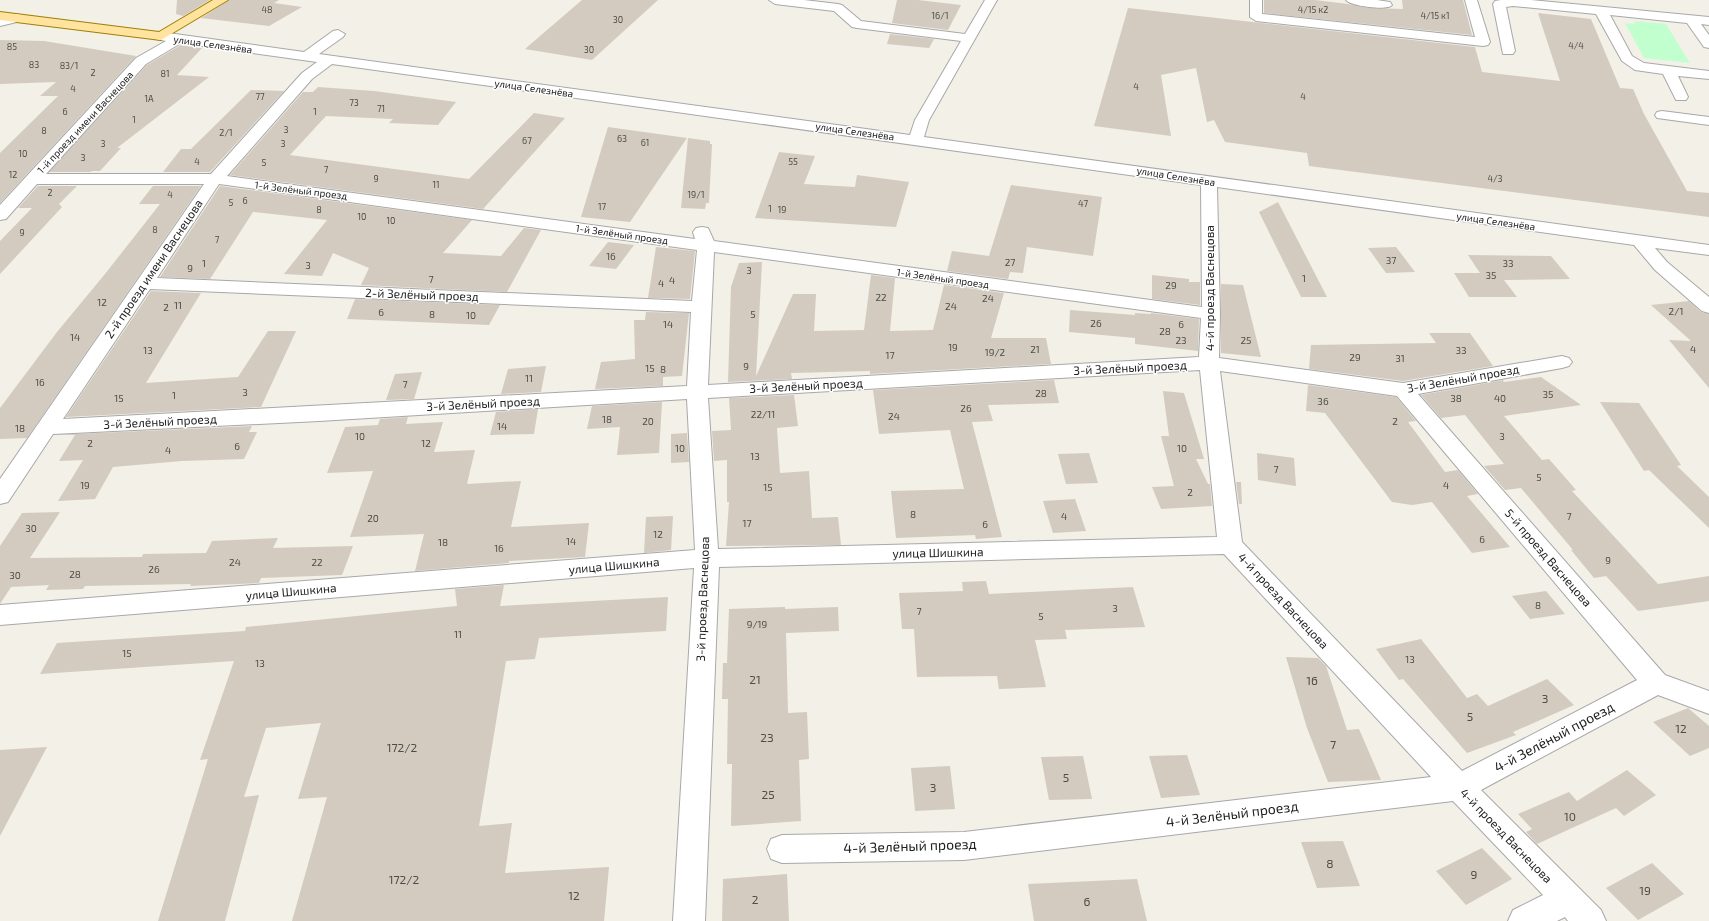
<svg xmlns="http://www.w3.org/2000/svg" width="1709" height="921" font-family="'Exo 2',sans-serif">
<style>
.park{fill:#c2ffcf}
.building{fill:#d3cbbf}
.lines{fill:none;stroke-linecap:round;stroke-linejoin:round}
.minor-casing{stroke:#a8a8a8;stroke-width:2}
.major-casing{stroke:#9e8000;stroke-width:2}
.minor{fill:#fff;fill-rule:evenodd}
.major{fill:#ffe39f;fill-rule:evenodd}
.labels{text-anchor:middle;stroke-width:3;stroke-linejoin:round;paint-order:stroke}
.far-number-label{font-size:9px;fill:#4e4c48}
.far-street-label{font-size:10px;fill:#212121;stroke:#fff}
.number-label{font-size:10px;fill:#4e4c48}
.street-label{font-size:12px;fill:#212121;stroke:#fff}
.near-number-label{font-size:12px;fill:#4e4c48}
.near-street-label{font-size:14px;fill:#212121;stroke:#fff}
</style>
<rect width="100%" height="100%" fill="#f2f0e7"/>
<!-- park -->
<polygon class="park" points="1634,21 1666,24 1690,63 1644,58 1625,23 1635,24"/>
<!-- building -->
<g class="building">
<polygon points="177,0 210,0 183,16 176,14"/>
<polygon points="229,0 279,0 274,3 302,7 269,26 201,18"/>
<polygon points="582,0 658,0 592,60 525,49"/>
<polygon points="897,0 918,0 961,5 948,30 892,23"/>
<polygon points="1264,0 1315,0 1348,4 1369,8 1403,9 1402,0 1463,0 1472,35 1264,13"/>
<polygon points="1128,8 1475,47 1482,72 1560,81 1538,13 1591,19 1620,88 1633,89 1644,114 1687,191 1709,193 1709,217 1309,166 1307,153 1225,142 1214,120 1207,122 1196,68 1161,75 1171,136 1094,126"/>
<polygon points="890,34 934,39 929,48 887,44"/>
<polygon points="0,40 44,41 136,56 0,203 0,153 58,96 40,96 56,82 0,84"/>
<polygon points="181,45 202,48 177,75 209,77 117,148 121,148 100,171 92,171 90,172 49,172 147,65"/>
<polygon points="318,87 374,91 456,102 438,125 389,123 393,119 326,116 290,155 469,179 534,113 565,118 483,209 230,175 303,92 313,92"/>
<polygon points="251,90 284,91 210,172 163,172 181,149 191,149"/>
<polygon points="608,127 687,138 630,222 581,217"/>
<polygon points="688,138 710,141 710,144 712,144 709,203 706,203 705,209 681,208"/>
<polygon points="779,152 815,156 804,184 855,187 857,175 909,182 896,227 755,218"/>
<polygon points="1011,185 1102,197 1093,256 1027,247 1023,273 1010,272 1008,279 947,271 952,251 989,256"/>
<polygon points="38,186 77,186 59,204 62,207 0,274 0,241 32,208 18,208"/>
<polygon points="153,186 201,186 27,438 0,439 0,408 57,332 105,274 160,204 139,204"/>
<polygon points="220,186 472,220 443,253 501,256 524,228 541,230 507,292 361,285 369,268 333,253 322,276 284,274 327,220 253,212 210,279 160,277"/>
<polygon points="1278,202 1327,297 1301,297 1259,212"/>
<polygon points="608,242 634,245 616,269 589,266"/>
<polygon points="656,247 695,251 690,299 648,298"/>
<polygon points="1396,247 1415,272 1386,273 1368,248"/>
<polygon points="1468,255 1551,256 1570,279 1504,280 1517,297 1469,297 1454,273 1480,273"/>
<polygon points="762,262 756,376 793,294 816,294 814,331 864,330 871,275 895,278 890,331 933,330 944,285 1004,293 991,338 1046,338 1051,364 870,374 870,371 791,373 792,379 728,382 731,287 739,263"/>
<polygon points="1152,275 1189,279 1189,282 1200,282 1200,305 1152,299"/>
<polygon points="1221,284 1243,285 1261,357 1221,353"/>
<polygon points="151,291 201,293 146,383 238,377 268,331 296,331 261,407 66,417"/>
<polygon points="355,299 500,305 489,325 347,319"/>
<polygon points="1689,301 1701,312 1709,314 1709,388 1669,340 1691,341 1651,305"/>
<polygon points="1070,310 1135,315 1135,313 1151,314 1151,313 1199,319 1198,351 1135,344 1135,338 1069,332"/>
<polygon points="646,312 689,313 682,376 663,377 663,386 595,389 601,362 635,359 634,320 645,320"/>
<polygon points="1429,333 1470,333 1493,366 1403,381 1309,369 1311,345 1436,343"/>
<polygon points="546,366 541,392 501,394 508,369"/>
<polygon points="422,372 414,399 386,400 395,374"/>
<polygon points="1541,377 1581,405 1504,416 1542,460 1549,459 1576,490 1572,491 1658,584 1709,576 1709,601 1638,611 1606,576 1594,578 1571,550 1573,550 1521,488 1505,490 1484,466 1504,464 1465,415 1441,418 1421,395 1503,380 1504,382"/>
<polygon points="1054,380 1059,403 988,405 993,421 972,422 1002,537 976,539 975,535 896,538 891,491 964,489 950,430 879,434 873,390"/>
<polygon points="1308,385 1396,397 1416,421 1408,422 1445,472 1458,470 1478,494 1467,496 1510,547 1472,553 1432,502 1412,505 1392,502 1325,413 1306,411"/>
<polygon points="1163,391 1184,393 1204,459 1196,459 1208,484 1210,484 1212,506 1161,509 1152,487 1174,486 1161,436 1169,436"/>
<polygon points="794,395 798,426 777,428 780,473 809,471 812,518 838,517 841,545 726,546 729,502 727,502 727,460 714,461 712,431 731,430 729,398"/>
<polygon points="662,402 659,453 617,455 620,427 587,429 592,406"/>
<polygon points="1600,402 1639,403 1681,465 1677,466 1709,497 1709,528 1649,470 1644,471"/>
<polygon points="538,409 534,434 490,435 496,412"/>
<polygon points="408,417 406,424 443,422 434,452 475,450 467,484 521,481 511,527 589,523 585,557 509,561 509,563 415,571 424,534 350,537 373,471 327,473 345,427 378,425 380,419"/>
<polygon points="252,426 249,432 257,432 244,459 182,461 113,467 95,499 58,501 83,460 59,461 75,435 54,435"/>
<polygon points="687,433 689,462 671,463 671,434"/>
<polygon points="1089,453 1098,483 1066,484 1058,454"/>
<polygon points="1257,453 1294,458 1296,486 1258,480"/>
<polygon points="1236,482 1241,482 1242,504 1239,504"/>
<polygon points="1075,499 1086,531 1053,533 1043,501"/>
<polygon points="60,512 30,558 142,557 143,554 206,553 212,541 278,538 273,548 353,546 342,575 261,578 259,583 190,586 191,584 85,586 83,589 46,590 49,585 11,587 0,604 0,546 22,513"/>
<polygon points="673,516 671,550 644,553 646,517"/>
<polygon points="986,581 989,594 1133,587 1145,627 1065,630 1067,639 1035,640 1046,687 999,689 997,676 917,677 914,629 902,629 899,593 963,591 962,582"/>
<polygon points="504,585 500,606 668,597 666,631 539,638 535,659 506,661 479,826 512,823 505,873 609,867 604,921 292,921 327,797 298,799 321,723 266,728 244,797 259,795 225,921 158,921 208,759 200,760 234,661 40,674 57,643 245,631 246,627 457,606 455,589"/>
<polygon points="1546,591 1565,614 1530,619 1512,596"/>
<polygon points="785,607 785,609 838,607 839,631 786,633 788,713 807,712 809,759 799,760 801,821 731,826 732,764 727,764 728,699 722,699 723,663 727,663 729,609"/>
<polygon points="1421,639 1467,698 1477,694 1488,706 1547,679 1574,705 1513,732 1516,735 1467,753 1403,679 1399,680 1376,649"/>
<polygon points="1286,657 1318,658 1326,666 1347,730 1359,729 1381,780 1328,782 1307,728"/>
<polygon points="1688,708 1709,726 1709,748 1690,756 1653,722"/>
<polygon points="47,747 0,836 0,750"/>
<polygon points="1187,755 1200,795 1161,798 1149,756"/>
<polygon points="1083,756 1092,799 1049,800 1041,757"/>
<polygon points="950,766 955,809 915,811 911,768"/>
<polygon points="1627,770 1656,795 1624,816 1616,808 1537,844 1526,832 1532,829 1518,814 1569,792 1577,801"/>
<polygon points="1343,841 1360,886 1317,888 1301,842"/>
<polygon points="1482,848 1512,879 1466,905 1436,871"/>
<polygon points="1652,863 1684,894 1638,920 1606,888"/>
<polygon points="787,874 789,921 722,921 723,879"/>
<polygon points="1137,879 1147,921 1034,921 1028,884"/>
</g>
<g class="lines">
<defs>
<g id="minor">
<path d="M 769,0 L 804,0 L 838,4 L 842,5 L 861,21 L 965,34 L 985,0 L 997,0 L 929,120 L 924,137 L 1709,245 L 1709,255 L 1655,248 L 1667,262 L 1709,297 L 1709,313 L 1702,311 L 1655,270 L 1634,245 L 1217,187 L 1220,314 L 1219,358 L 1403,383 L 1562,356 L 1569,358 L 1572,362 L 1569,366 L 1562,368 L 1418,394 L 1665,675 L 1709,691 L 1709,714 L 1658,695 L 1481,790 L 1601,910 L 1606,921 L 1568,921 L 1565,917 L 1557,921 L 1508,921 L 1513,910 L 1543,895 L 1453,801 L 964,860 L 782,863 L 771,859 L 767,849 L 771,839 L 782,835 L 964,832 L 1431,777 L 1224,554 L 719,567 L 705,921 L 673,921 L 694,568 L 0,625 L 0,605 L 695,550 L 687,399 L 319,421 L 53,434 L 8,502 L 0,504 L 0,479 L 204,184 L 37,184 L 6,219 L 0,220 L 0,205 L 136,58 L 166,41 L 156,39 L 154,36 L 161,32 L 304,52 L 333,31 L 338,30 L 345,34 L 343,37 L 319,54 L 910,135 L 915,120 L 961,41 L 857,28 L 852,27 L 834,11 L 775,4 ZM 181,43 L 317,62 L 302,73 L 211,174 L 46,174 L 146,64 ZM 332,64 L 1201,185 L 1202,307 L 714,241 L 708,228 L 702,227 L 696,228 L 693,232 L 695,239 L 227,176 L 312,79 ZM 219,184 L 697,250 L 692,301 L 157,278 ZM 714,252 L 1201,318 L 1199,357 L 708,385 ZM 150,289 L 691,312 L 687,386 L 63,419 ZM 1200,370 L 1217,537 L 718,549 L 708,398 ZM 1220,371 L 1397,396 L 1637,680 L 1462,771 L 1242,542 Z"/>
<polygon points="1250,0 1262,0 1262,14 1475,37 1465,0 1477,0 1490,42 1488,45 1483,46 1256,21 1250,17"/>
<path d="M 1346,0 L 1377,0 L 1390,2 L 1392,5 C 1388,11 1350,6 1346,0 Z"/>
<polygon points="1501,0 1531,0 1709,17 1709,25 1701,24 1709,35 1709,48 1704,47 1687,23 1610,15 1632,56 1644,63 1709,71 1709,79 1678,76 1688,97 1686,100 1676,100 1663,74 1635,70 1622,61 1596,14 1513,6 1506,7 1515,51 1513,54 1503,54 1493,4 1495,1"/>
<polygon points="16,14 21,15 22,18 21,21 0,26 0,18"/>
<polygon points="1662,111 1709,117 1709,125 1657,118 1655,115 1657,112"/>
</g>
<polygon id="major" points="213,0 228,0 161,40 0,20 0,12 159,32"/>
</defs>
<!-- minor casing -->
<use href="#minor" class="minor-casing"/>
<!-- major casing -->
<use href="#major" class="major-casing"/>
<!-- minor -->
<use href="#minor" class="minor"/>
<!-- major -->
<use href="#major" class="major"/>
</g>
<g class="labels">
<!-- far-number labels -->
<g class="far-number-label">
<text x="267" y="13">48</text>
<text x="1313" y="13">4/15 к2</text>
<text x="940" y="19">16/1</text>
<text x="1435" y="19">4/15 к1</text>
<text x="618" y="23">30</text>
<text x="1576" y="49">4/4</text>
<text x="12" y="50">85</text>
<text x="589" y="53">30</text>
<text x="34" y="68">83</text>
<text x="69" y="69">83/1</text>
<text x="93" y="76">2</text>
<text x="165" y="77">81</text>
<text x="1136" y="90">4</text>
<text x="73" y="92">4</text>
<text x="260" y="100">77</text>
<text x="1303" y="100">4</text>
<text x="149" y="102">1А</text>
<text x="354" y="106">73</text>
<text x="381" y="112">71</text>
<text x="65" y="115">6</text>
<text x="315" y="115">1</text>
<text x="134" y="123">1</text>
<text x="286" y="133">3</text>
<text x="44" y="134">8</text>
<text x="226" y="136">2/1</text>
<text x="622" y="142">63</text>
<text x="527" y="144">67</text>
<text x="645" y="146">61</text>
<text x="103" y="147">3</text>
<text x="283" y="147">3</text>
<text x="23" y="157">10</text>
<text x="83" y="161">3</text>
<text x="197" y="165">4</text>
<text x="793" y="165">55</text>
<text x="264" y="166">5</text>
<text x="326" y="173">7</text>
<text x="13" y="178">12</text>
<text x="376" y="182">9</text>
<text x="1495" y="182">4/3</text>
<text x="436" y="188">11</text>
<text x="50" y="196">2</text>
<text x="170" y="198">4</text>
<text x="696" y="198">19/1</text>
<text x="245" y="204">6</text>
<text x="231" y="206">5</text>
<text x="1083" y="207">47</text>
<text x="602" y="210">17</text>
<text x="770" y="212">1</text>
<text x="319" y="213">8</text>
<text x="782" y="213">19</text>
<text x="362" y="220">10</text>
<text x="391" y="224">10</text>
<text x="155" y="233">8</text>
<text x="22" y="236">9</text>
<text x="217" y="243">7</text>
</g>
<!-- far-street labels -->
<g class="far-street-label">
<text transform="translate(213 44) rotate(8)" y="4">улица Селезнёва</text>
<text transform="translate(534 88) rotate(8)" y="4">улица Селезнёва</text>
<text transform="translate(85 122) rotate(-47)" y="4">1-й проезд имени Васнецова</text>
<text transform="translate(855 131) rotate(8)" y="4">улица Селезнёва</text>
<text transform="translate(1176 176) rotate(9)" y="4">улица Селезнёва</text>
<text transform="translate(301 190) rotate(7)" y="4">1-й Зелёный проезд</text>
<text transform="translate(1496 221) rotate(8)" y="4">улица Селезнёва</text>
<text transform="translate(622 234) rotate(8)" y="4">1-й Зелёный проезд</text>
<text transform="translate(943 278) rotate(8)" y="4">1-й Зелёный проезд</text>
</g>
<!-- number labels -->
<g class="number-label">
<text x="611" y="260">16</text>
<text x="1391" y="264">37</text>
<text x="1010" y="266">27</text>
<text x="204" y="267">1</text>
<text x="1508" y="267">33</text>
<text x="308" y="269">3</text>
<text x="190" y="272">9</text>
<text x="749" y="274">3</text>
<text x="1491" y="279">35</text>
<text x="1304" y="282">1</text>
<text x="431" y="283">7</text>
<text x="672" y="284">4</text>
<text x="661" y="287">4</text>
<text x="1171" y="289">29</text>
<text x="881" y="301">22</text>
<text x="988" y="302">24</text>
<text x="102" y="306">12</text>
<text x="178" y="309">11</text>
<text x="951" y="310">24</text>
<text x="166" y="311">2</text>
<text x="1676" y="315">2/1</text>
<text x="381" y="316">6</text>
<text x="432" y="318">8</text>
<text x="753" y="318">5</text>
<text x="471" y="319">10</text>
<text x="1096" y="327">26</text>
<text x="668" y="328">14</text>
<text x="1181" y="328">6</text>
<text x="1165" y="335">28</text>
<text x="75" y="341">14</text>
<text x="1181" y="344">23</text>
<text x="1246" y="344">25</text>
<text x="953" y="351">19</text>
<text x="1035" y="353">21</text>
<text x="1693" y="353">4</text>
<text x="148" y="354">13</text>
<text x="1461" y="354">33</text>
<text x="995" y="356">19/2</text>
<text x="890" y="359">17</text>
<text x="1355" y="361">29</text>
<text x="1400" y="362">31</text>
<text x="746" y="370">9</text>
<text x="650" y="372">15</text>
<text x="663" y="373">8</text>
<text x="529" y="382">11</text>
<text x="40" y="386">16</text>
<text x="405" y="388">7</text>
<text x="245" y="396">3</text>
<text x="1041" y="397">28</text>
<text x="1548" y="398">35</text>
<text x="174" y="399">1</text>
<text x="119" y="402">15</text>
<text x="1456" y="402">38</text>
<text x="1500" y="402">40</text>
<text x="1323" y="405">36</text>
<text x="966" y="412">26</text>
<text x="763" y="418">22/11</text>
<text x="894" y="420">24</text>
<text x="607" y="423">18</text>
<text x="648" y="425">20</text>
<text x="1395" y="425">2</text>
<text x="502" y="430">14</text>
<text x="20" y="432">18</text>
<text x="360" y="440">10</text>
<text x="1502" y="440">3</text>
<text x="90" y="447">2</text>
<text x="426" y="447">12</text>
<text x="237" y="450">6</text>
<text x="680" y="452">10</text>
<text x="1182" y="452">10</text>
<text x="168" y="454">4</text>
<text x="755" y="460">13</text>
<text x="1276" y="473">7</text>
<text x="1539" y="481">5</text>
<text x="85" y="489">19</text>
<text x="1446" y="489">4</text>
<text x="768" y="491">15</text>
<text x="1190" y="496">2</text>
<text x="913" y="518">8</text>
<text x="1064" y="520">4</text>
<text x="1569" y="520">7</text>
<text x="373" y="522">20</text>
<text x="747" y="527">17</text>
<text x="985" y="528">6</text>
<text x="31" y="532">30</text>
<text x="658" y="538">12</text>
<text x="1482" y="543">6</text>
<text x="571" y="545">14</text>
<text x="443" y="546">18</text>
<text x="499" y="552">16</text>
<text x="1608" y="564">9</text>
<text x="235" y="566">24</text>
<text x="317" y="566">22</text>
<text x="154" y="573">26</text>
<text x="75" y="578">28</text>
<text x="15" y="579">30</text>
<text x="1538" y="609">8</text>
<text x="1115" y="612">3</text>
<text x="919" y="615">7</text>
<text x="1041" y="620">5</text>
<text x="757" y="628">9/19</text>
<text x="458" y="638">11</text>
<text x="127" y="657">15</text>
<text x="1410" y="663">13</text>
<text x="260" y="667">13</text>
</g>
<!-- street labels -->
<g class="street-label">
<text transform="translate(154 269) rotate(-56)" y="4">2-й проезд имени Васнецова</text>
<text transform="translate(1210 288) rotate(-90)" y="4">4-й проезд Васнецова</text>
<text transform="translate(422 295) rotate(2)" y="4">2-й Зелёный проезд</text>
<text transform="translate(1130 368) rotate(-3)" y="4">3-й Зелёный проезд</text>
<text transform="translate(1463 379) rotate(-10)" y="4">3-й Зелёный проезд</text>
<text transform="translate(806 386) rotate(-3)" y="4">3-й Зелёный проезд</text>
<text transform="translate(483 404) rotate(-3)" y="4">3-й Зелёный проезд</text>
<text transform="translate(160 422) rotate(-3)" y="4">3-й Зелёный проезд</text>
<text transform="translate(938 553) rotate(-1)" y="4">улица Шишкина</text>
<text transform="translate(1548 558) rotate(49)" y="4">5-й проезд Васнецова</text>
<text transform="translate(614 566) rotate(-5)" y="4">улица Шишкина</text>
<text transform="translate(291 592) rotate(-5)" y="4">улица Шишкина</text>
<text transform="translate(703 599) rotate(-88)" y="4">3-й проезд Васнецова</text>
<text transform="translate(1283 601) rotate(47)" y="4">4-й проезд Васнецова</text>
<text transform="translate(1506 836) rotate(46)" y="4">4-й проезд Васнецова</text>
</g>
<!-- near-number labels -->
<g class="near-number-label">
<text x="755" y="684">21</text>
<text x="1312" y="685">16</text>
<text x="1545" y="703">3</text>
<text x="1470" y="721">5</text>
<text x="1681" y="733">12</text>
<text x="767" y="742">23</text>
<text x="1333" y="749">7</text>
<text x="402" y="752">172/2</text>
<text x="1066" y="782">5</text>
<text x="933" y="792">3</text>
<text x="768" y="799">25</text>
<text x="1570" y="821">10</text>
<text x="1330" y="868">8</text>
<text x="1474" y="879">9</text>
<text x="404" y="884">172/2</text>
<text x="1645" y="895">19</text>
<text x="574" y="900">12</text>
<text x="755" y="904">2</text>
<text x="1087" y="906">6</text>
</g>
<!-- near-street labels -->
<g class="near-street-label">
<text transform="translate(1554 737) rotate(-28)" y="5">4-й Зелёный проезд</text>
<text transform="translate(1232 814) rotate(-7)" y="5">4-й Зелёный проезд</text>
<text transform="translate(910 846) rotate(-2)" y="5">4-й Зелёный проезд</text>
</g>
</g>
</svg>
